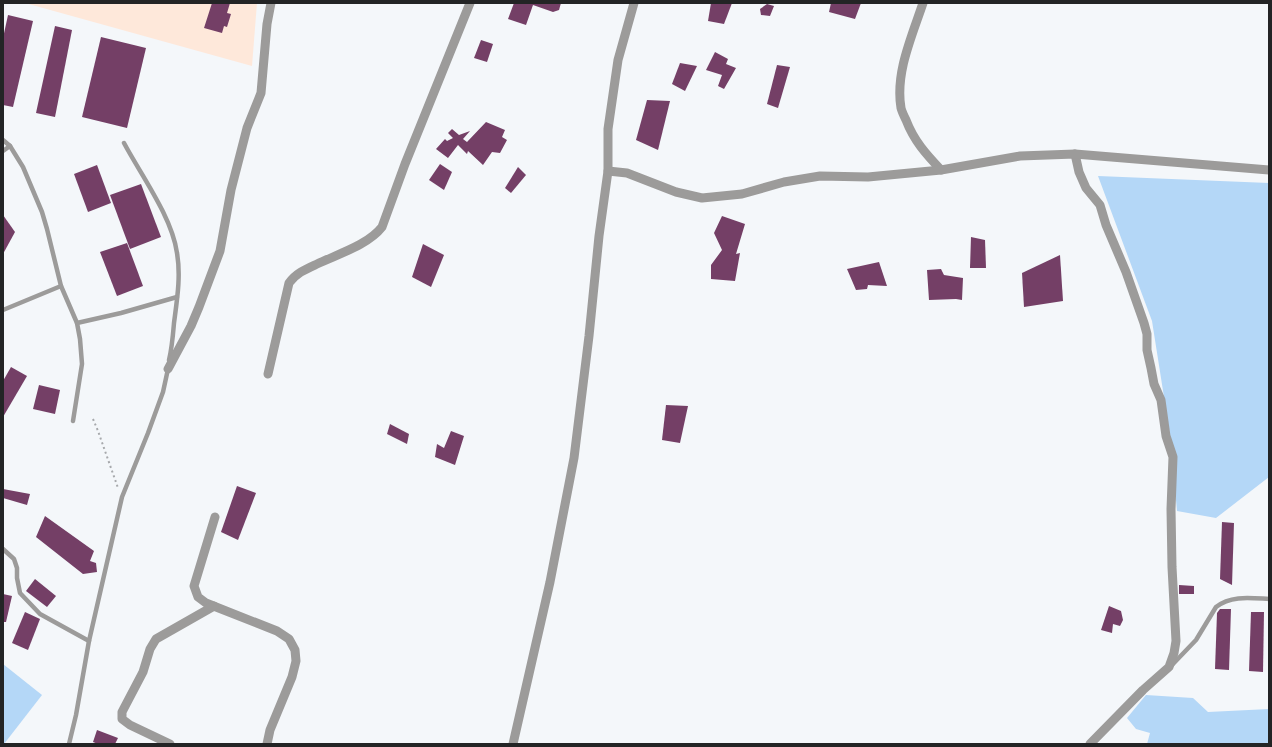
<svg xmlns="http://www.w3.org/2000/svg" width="1272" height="747" font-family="'Noto Serif',serif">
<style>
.commercial{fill:#fee8da}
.green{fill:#b4d7f7}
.building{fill:#743f66}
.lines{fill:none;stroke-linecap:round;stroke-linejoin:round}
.path{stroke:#a7a9ac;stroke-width:2;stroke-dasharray:2 3;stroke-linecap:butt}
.lane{stroke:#9c9b9a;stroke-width:4.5}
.street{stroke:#9c9b9a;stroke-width:9}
</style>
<rect width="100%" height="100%" fill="#f4f7fa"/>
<!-- commercial -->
<polygon class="commercial" points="25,3 257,3 252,66"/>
<!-- green -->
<g class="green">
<polygon points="1098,176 1269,183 1269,477 1216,518 1177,511 1170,435 1152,321"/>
<polygon points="3,664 42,695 4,744 3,744"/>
<polygon points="1146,695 1193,698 1208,712 1269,709 1269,744 1147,744 1150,733 1136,729 1127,718"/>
</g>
<!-- building -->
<g class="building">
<polygon points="212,3 230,3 227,13 231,14 227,27 224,26 222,33 204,28"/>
<polygon points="514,3 561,3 559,10 553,12 533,5 526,25 508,19"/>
<polygon points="711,3 732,3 724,24 708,21"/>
<polygon points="831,3 861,3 855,19 829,12"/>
<polygon points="767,4 774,6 770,16 761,15 760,9"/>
<polygon points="8,15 33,21 13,107 3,105 3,38"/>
<polygon points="55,26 72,30 55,117 36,113"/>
<polygon points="101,37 146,48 127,128 82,117"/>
<polygon points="481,40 493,44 487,62 474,58"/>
<polygon points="715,52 728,59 726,64 736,68 724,89 718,86 722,75 706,70"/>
<polygon points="680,63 697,66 685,91 672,84"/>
<polygon points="777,65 790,67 778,108 767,104"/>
<polygon points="647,100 670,101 658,150 636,140"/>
<polygon points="486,122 505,130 502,137 507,140 500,153 492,152 483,165 468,151 467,154 458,145 448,158 436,149 445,139 447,141 453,138 448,133 452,129 459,135 470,131 463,139 467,142"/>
<polygon points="440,164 452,172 444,190 429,180"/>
<polygon points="97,165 111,203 88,212 74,174"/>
<polygon points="518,167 526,175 511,193 505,188"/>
<polygon points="141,184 161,237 130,249 110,195"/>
<polygon points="3,215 15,232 3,254"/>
<polygon points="722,216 745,224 736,254 740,253 735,281 711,279 711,265 722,250 714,233"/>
<polygon points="971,237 985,240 986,268 970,268"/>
<polygon points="127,243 143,286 117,296 100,252"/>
<polygon points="423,244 444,255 431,287 412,277"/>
<polygon points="1060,255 1063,301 1024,307 1022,273"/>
<polygon points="879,262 887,286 868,285 867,289 856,290 847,269"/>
<polygon points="941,269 944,275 963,278 962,300 956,299 929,300 927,270"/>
<polygon points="11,367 27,376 3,417 3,381"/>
<polygon points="39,385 60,390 55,414 33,409"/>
<polygon points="666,405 688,406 680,443 662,440"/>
<polygon points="390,424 409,434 407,444 387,434"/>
<polygon points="451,431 464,436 455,465 435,457 437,444 444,448"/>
<polygon points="237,486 256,493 238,540 221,532"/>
<polygon points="3,489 30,494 27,505 3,498"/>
<polygon points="45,516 94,551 90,561 96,563 97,572 83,574 36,537"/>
<polygon points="1222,522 1234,523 1232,585 1220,579"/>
<polygon points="35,579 56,596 47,607 26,591"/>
<polygon points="1179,585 1194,586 1194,594 1179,594"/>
<polygon points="3,594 12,596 6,622 3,622"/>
<polygon points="1109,606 1121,611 1123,620 1120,626 1113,624 1112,633 1101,630"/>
<polygon points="1220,609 1231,609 1229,670 1215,669 1217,613"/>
<polygon points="25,612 40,619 28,650 12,643"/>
<polygon points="1251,612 1264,612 1263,672 1249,671"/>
<polygon points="97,730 118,738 115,744 98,744 93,742"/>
</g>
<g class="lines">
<!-- path -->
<polyline class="path" points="93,419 98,431 118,488"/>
<!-- lane -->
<g class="lane">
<polyline points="3,140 10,146 23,167 42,212 47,229 61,286 77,323 80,339 82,364 73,421"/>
<path d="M 124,143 C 141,175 172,217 177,253 C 181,276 177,300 174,323 C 173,335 172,348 169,360"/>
<polyline points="3,151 10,146"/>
<polyline points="3,310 61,286"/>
<polyline points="77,323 121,313 177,297"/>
<polyline points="3,549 14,559 17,568 17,578 20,593 40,614 89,641"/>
<path d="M 1172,665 L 1196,640 L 1216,607 C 1231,595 1251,598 1269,599"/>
<polyline points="69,744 76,715 89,641 122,497 148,433 163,392 168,369"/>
</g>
<!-- street -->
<g class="street">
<path d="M 923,3 C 912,36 895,73 901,108 C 902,112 904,116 906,120 C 914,141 926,154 941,170"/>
<polyline points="1075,154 1079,172 1086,188 1100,205 1106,225 1126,272 1144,323 1147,334 1147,350 1151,368 1154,384 1161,400 1166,436 1173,457 1171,509 1172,567 1176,641 1174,653 1169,667 1143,690 1090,744"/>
<polyline points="608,171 627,173 676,192 702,198 742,194 784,182 820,176 868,177 941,170 1020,156 1075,154 1269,170"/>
<polyline points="168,369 191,326 199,307 220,251 231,190 247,128 261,93 267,24 271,3"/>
<path d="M 268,374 L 289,283 C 296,273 306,269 317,264 C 338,254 368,245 382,227 L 405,164 L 470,3"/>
<polyline points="215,517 194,586 198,597 206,603 277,631 289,639 295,650 296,661 292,677 270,730 267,744"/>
<polyline points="170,744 130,725 122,719 122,712 143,672 150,649 156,639 214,606"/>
<polyline points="513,744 550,582 574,458 589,336 599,236 608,171 608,129 618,60 634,3"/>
</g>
</g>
<!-- border -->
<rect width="1272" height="747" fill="none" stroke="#232425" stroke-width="8"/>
</svg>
